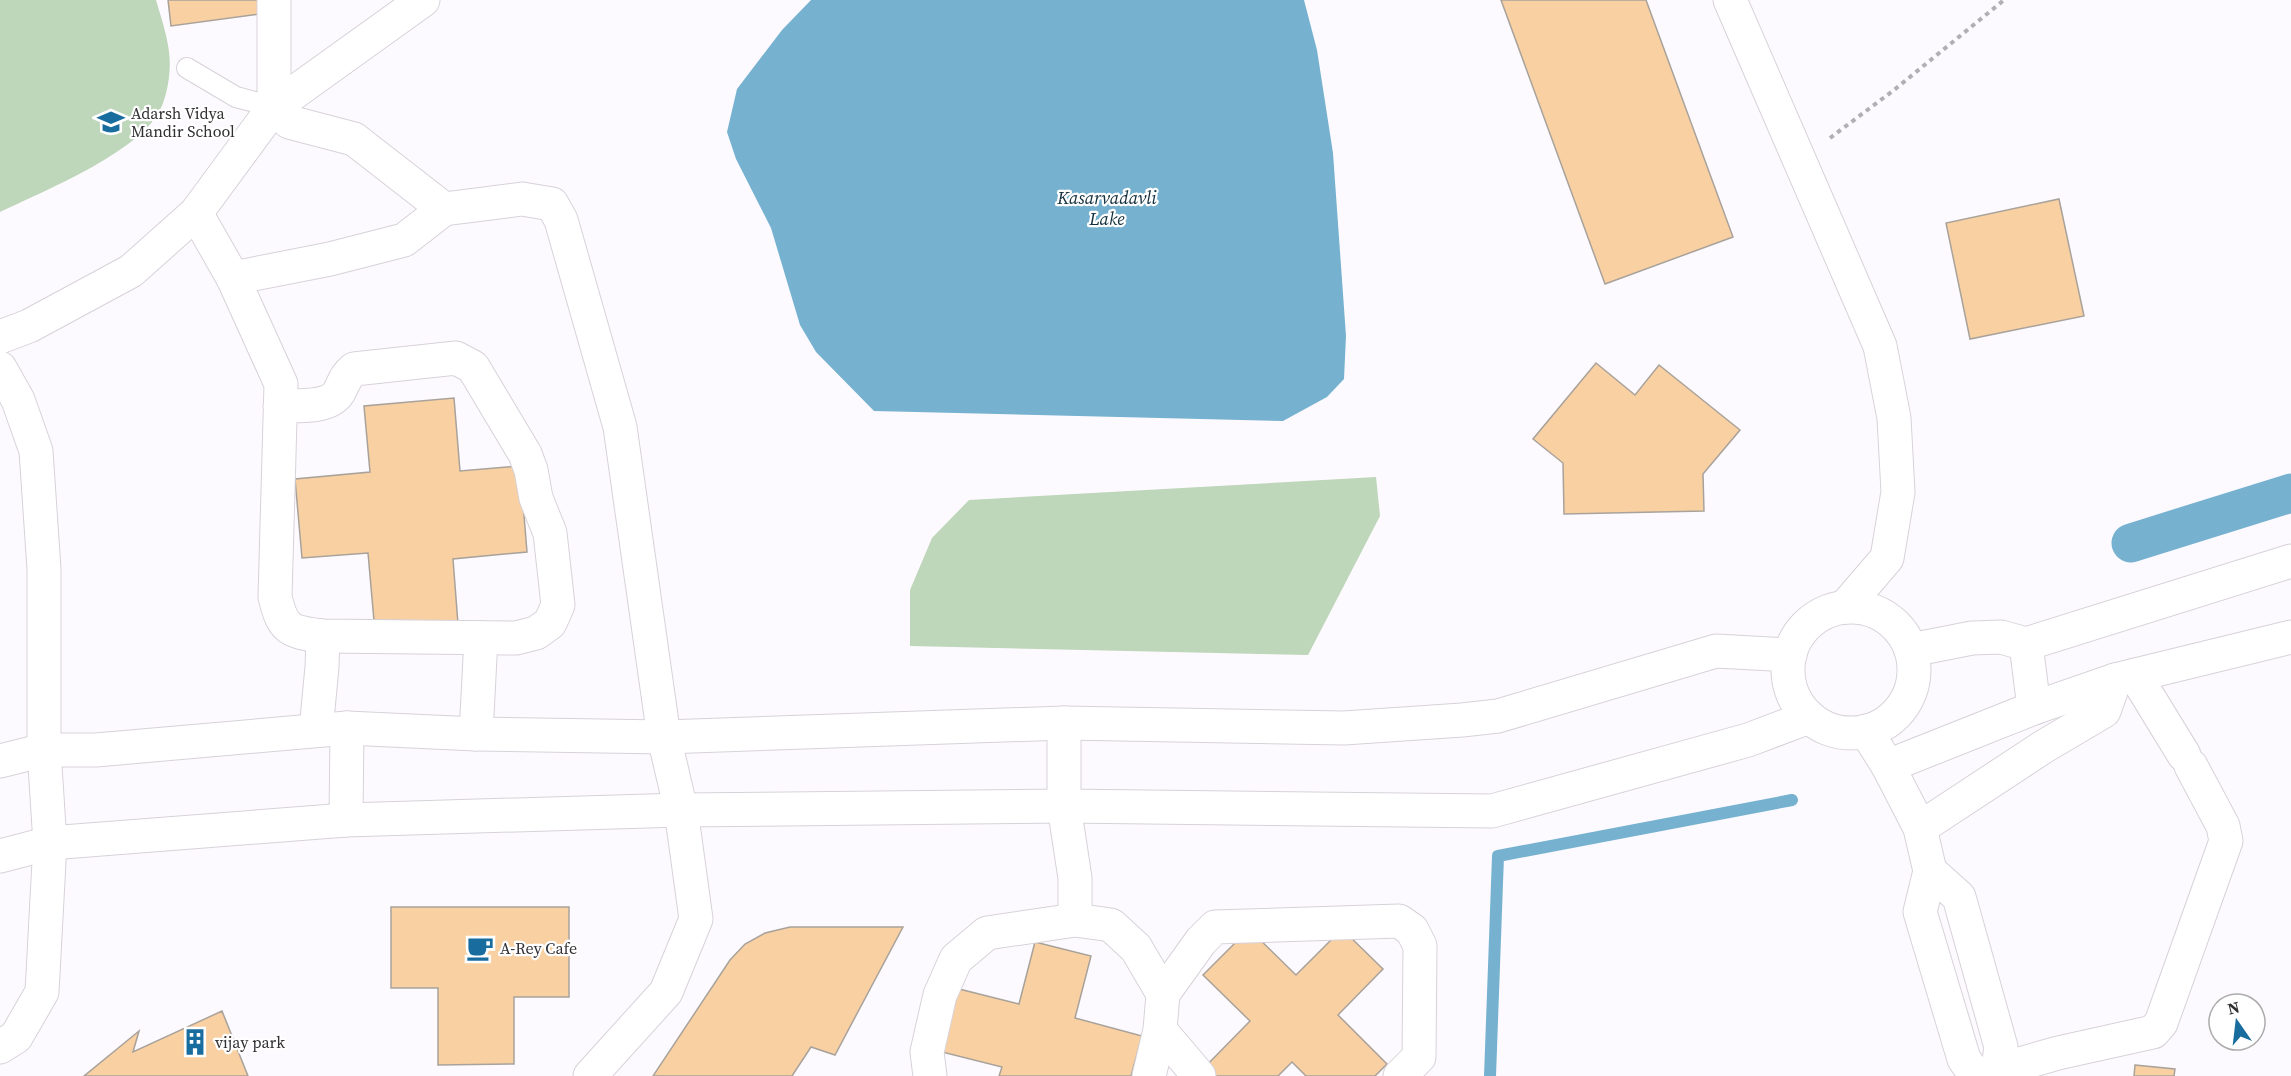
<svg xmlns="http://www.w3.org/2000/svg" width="2291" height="1076" font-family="'Source Serif 4',serif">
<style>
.green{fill:#bed6b9}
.water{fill:#76b2d0}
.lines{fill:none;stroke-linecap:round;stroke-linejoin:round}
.stream{stroke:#76b2d0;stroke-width:12}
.canal{stroke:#76b2d0;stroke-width:39}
.building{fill:#f9d0a2;stroke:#a8a29b;stroke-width:1.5}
.service-casing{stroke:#d7d2d9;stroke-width:22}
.minor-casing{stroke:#d7d2d9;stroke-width:35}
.tertiary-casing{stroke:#d7d2d9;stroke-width:35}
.path{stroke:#b2afb3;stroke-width:4;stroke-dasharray:4.5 4.5;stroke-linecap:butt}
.service{stroke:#fff;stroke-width:20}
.minor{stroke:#fff;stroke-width:33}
.tertiary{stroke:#fff;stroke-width:33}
.labels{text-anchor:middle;stroke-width:4.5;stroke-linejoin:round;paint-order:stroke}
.poi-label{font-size:16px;fill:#312f32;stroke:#fff;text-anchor:start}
.water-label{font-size:18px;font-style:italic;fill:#122f3c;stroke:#fff}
</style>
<rect width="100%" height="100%" fill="#fdfaff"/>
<!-- green -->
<g class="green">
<path d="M 0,0 L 156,0 C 163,24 173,51 169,77 C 168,87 164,104 159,112 C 135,154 44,191 0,212 Z"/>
<polygon points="1376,477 1380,516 1308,655 910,646 910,590 932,538 969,500"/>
</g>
<!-- water -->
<polygon class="water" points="811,0 1304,0 1317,50 1333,153 1346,336 1344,379 1327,397 1283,421 874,411 816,352 800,325 771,228 736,159 727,132 737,89 782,30"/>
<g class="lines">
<!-- stream -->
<polyline class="stream" points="1490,1076 1498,856 1792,800"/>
<!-- canal -->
<polyline class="canal" points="2131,543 2291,493"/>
</g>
<!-- building -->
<g class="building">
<polygon points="168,0 258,0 260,14 171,26"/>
<polygon points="1501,0 1646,0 1733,237 1605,284"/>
<polygon points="2059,199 2084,316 1970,339 1946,223"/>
<polygon points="1596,363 1635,395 1659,365 1740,430 1703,474 1704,511 1564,514 1563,463 1533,439"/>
<polygon points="454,398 460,471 520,466 527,552 453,559 458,624 375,632 368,553 302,558 295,479 370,472 364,406"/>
<polygon points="391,907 569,907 569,997 514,997 514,1064 438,1065 438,988 391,988"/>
<polygon points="790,927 903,927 835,1055 811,1047 792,1076 653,1076 730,960 745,944 765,933"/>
<polygon points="1249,929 1296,975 1342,929 1383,969 1338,1015 1387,1064 1375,1076 1306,1076 1292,1062 1278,1076 1210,1076 1203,1069 1250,1021 1203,975"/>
<polygon points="1035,942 1091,956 1075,1018 1142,1036 1131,1076 999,1076 1002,1067 938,1051 955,988 1019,1004"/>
<polygon points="222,1011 248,1076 84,1076 139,1031 133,1052"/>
<polygon points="2135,1065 2175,1069 2174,1076 2134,1076"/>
</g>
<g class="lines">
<defs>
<polyline id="service" points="187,68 236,97 274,107"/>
<g id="minor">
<polyline points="274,0 274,107 289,122 354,139 444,209"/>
<polyline points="1730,0 1880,346 1894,418 1898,492 1887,558 1845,607"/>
<path d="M 196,213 L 233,278 L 281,384 L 275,597 C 283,630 289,632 323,636 L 516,638 L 536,633 L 550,623 L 558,605 L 550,533 L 536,498 L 531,470 L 525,454 L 473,367 L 456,358 L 354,369 C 345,376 344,383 339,392 C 329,409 297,405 280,406"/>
<polyline points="233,278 330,259 404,240 444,209 522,199 552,204 561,220 620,427 664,737 681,810 696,919 666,992 590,1076"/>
<polyline points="0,337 29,326 131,271 196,213 274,107 423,0"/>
<polyline points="0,368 18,400 36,451 44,569 44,750 50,843 42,992 16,1037 0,1047"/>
<polyline points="2026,644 2034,708"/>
<polyline points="1911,650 1972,638 2001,637 2026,644 2291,561"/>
<polyline points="2135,675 2184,755"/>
<polyline points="1064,723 1064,806 1075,878 1075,920"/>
<polyline points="316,730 322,667 323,636"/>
<polyline points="476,734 481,638"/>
<polyline points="1888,766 2034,708 2115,680 2291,637"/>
<polyline points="1920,828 2043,747 2104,711 2115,680"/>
<polyline points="1160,1030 1199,1076"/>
<polyline points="930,1076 927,1052 940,995 956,959 987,933 1075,920 1111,925 1136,948 1163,994"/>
<polyline points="1149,1076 1160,1030 1163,994 1201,941 1215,927 1399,921 1412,930 1420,946 1419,1057 1400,1076"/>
<polyline points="1978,1076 2058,1053 2153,1032 2161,1023 2226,841 2223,826 2191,766"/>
</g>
<g id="tertiary">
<circle cx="1851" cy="670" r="63"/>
<polyline points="1866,731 1888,766 1920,828 1930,871 1920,912 1964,1059 1976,1076"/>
<polyline points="0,761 44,750 96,750 347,728 476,734 664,737 1064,723 1344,728 1462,720 1498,716 1716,651 1790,655"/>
<polyline points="346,820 347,728"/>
<polyline points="0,856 50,843 346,820 681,810 1064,806 1492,811 1748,740 1809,717"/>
<polyline points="1930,871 1959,897 2001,1047 1997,1076"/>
</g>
</defs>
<!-- service casing -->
<use href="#service" class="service-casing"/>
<!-- minor casing -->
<use href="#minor" class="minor-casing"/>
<!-- tertiary casing -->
<use href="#tertiary" class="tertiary-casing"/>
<!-- path -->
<polyline class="path" points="1830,138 1894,90 2004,0"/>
<!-- service -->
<use href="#service" class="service"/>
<!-- minor -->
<use href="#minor" class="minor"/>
<!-- tertiary -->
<use href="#tertiary" class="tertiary"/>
</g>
<!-- icons -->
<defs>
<symbol id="school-bare" viewBox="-9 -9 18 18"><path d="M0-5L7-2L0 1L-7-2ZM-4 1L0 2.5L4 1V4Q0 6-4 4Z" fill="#196d9e" stroke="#fff" stroke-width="2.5" paint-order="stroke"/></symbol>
<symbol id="cafe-bare" viewBox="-9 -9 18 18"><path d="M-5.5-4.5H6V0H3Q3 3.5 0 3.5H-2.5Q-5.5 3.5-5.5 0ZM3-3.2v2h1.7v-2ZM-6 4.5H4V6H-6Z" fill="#196d9e" stroke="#fff" stroke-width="2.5" paint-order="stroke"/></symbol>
<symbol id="building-bare" viewBox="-9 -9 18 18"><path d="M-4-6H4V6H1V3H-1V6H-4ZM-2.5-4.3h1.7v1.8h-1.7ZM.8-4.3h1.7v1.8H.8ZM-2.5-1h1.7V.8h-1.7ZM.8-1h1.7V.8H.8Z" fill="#196d9e" stroke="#fff" stroke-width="2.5" paint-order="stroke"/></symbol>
</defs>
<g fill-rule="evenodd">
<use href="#school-bare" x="92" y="103" width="38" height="38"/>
<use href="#cafe-bare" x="461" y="929" width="38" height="38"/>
<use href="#building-bare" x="176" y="1023" width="38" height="38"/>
</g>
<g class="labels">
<!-- poi labels -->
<g class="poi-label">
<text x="131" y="119">Adarsh Vidya<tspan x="131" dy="18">Mandir School</tspan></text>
<text x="500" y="954">A-Rey Cafe</text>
<text x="215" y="1048">vijay park</text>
</g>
<!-- water labels -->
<g class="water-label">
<text x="1107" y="204">Kasarvadavli<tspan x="1107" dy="21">Lake</tspan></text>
</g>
</g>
<!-- north arrow -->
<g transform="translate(2237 1022) rotate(346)"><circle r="28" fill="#ffffff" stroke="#adacad" stroke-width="1.5"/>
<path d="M0-4.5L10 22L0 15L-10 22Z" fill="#196d9e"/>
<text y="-9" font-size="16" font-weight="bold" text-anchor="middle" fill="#312f32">N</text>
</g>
</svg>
